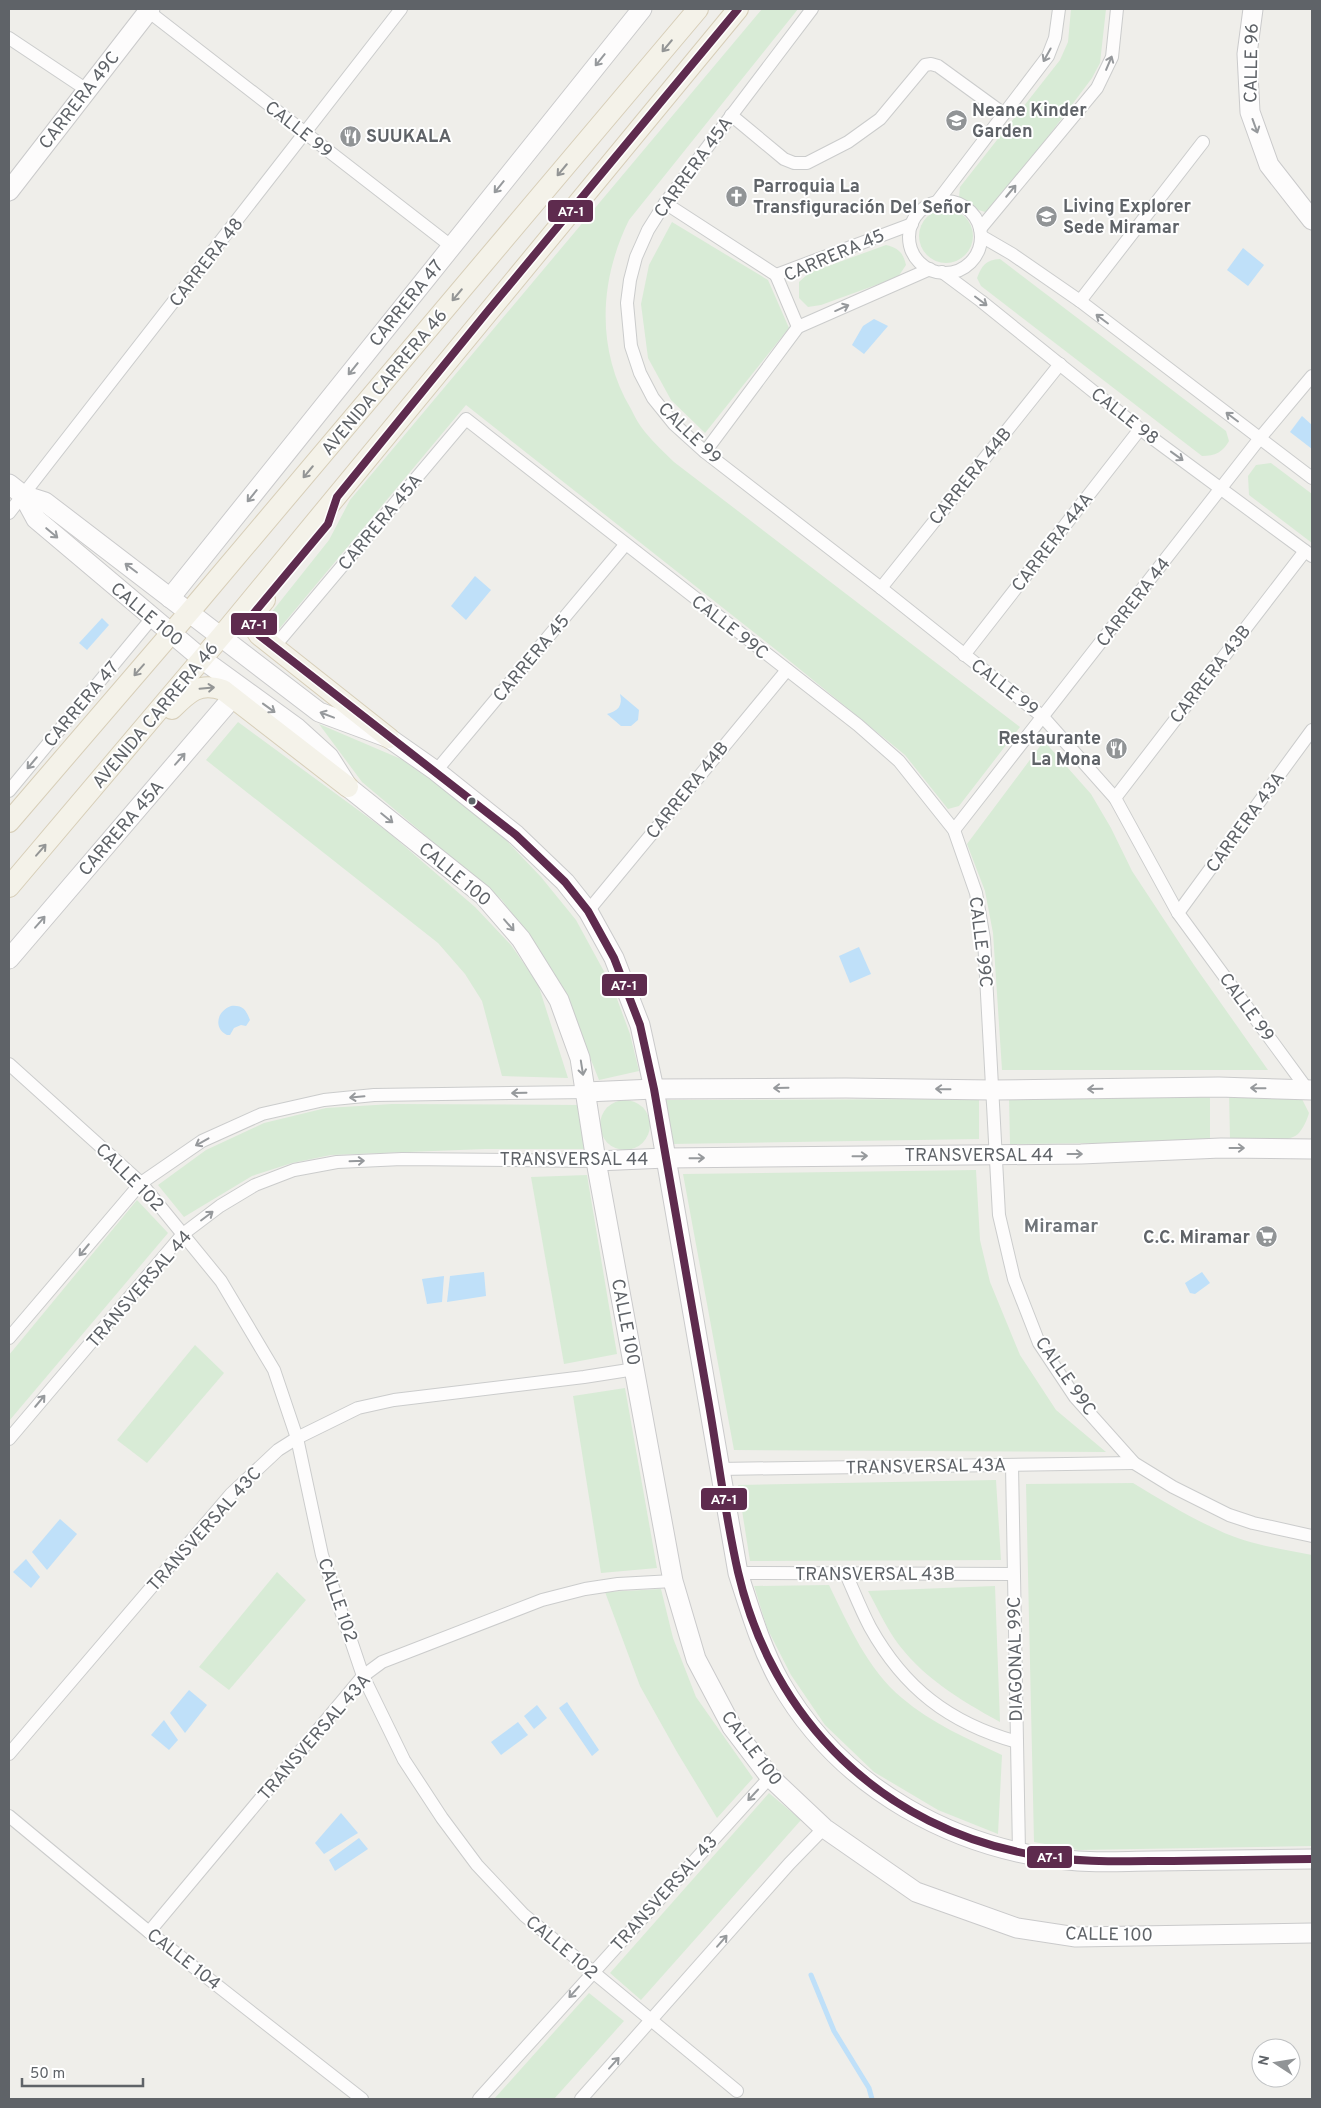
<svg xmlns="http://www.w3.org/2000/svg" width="1321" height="2108" font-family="Overpass,sans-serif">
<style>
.green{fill:#d8ebd6}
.water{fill:#bfe0f9}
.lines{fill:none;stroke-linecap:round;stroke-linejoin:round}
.stream{stroke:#bfe0f9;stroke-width:5}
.street-casing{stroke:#cbcccc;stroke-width:14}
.secondary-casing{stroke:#cacacb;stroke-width:21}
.primary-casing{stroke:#d7ceb8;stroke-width:22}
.street{stroke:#fdfcfc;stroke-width:12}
.secondary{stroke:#fdfcfc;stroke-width:19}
.primary{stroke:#f4f2e9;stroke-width:20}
.bus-1-casing{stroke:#fff;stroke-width:11}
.bus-1{stroke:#5e2b4e;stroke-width:8}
.oneway{stroke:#939595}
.oneway2{stroke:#96999c}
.bus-dot{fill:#5f6368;stroke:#fff;stroke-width:2}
.labels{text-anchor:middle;stroke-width:4;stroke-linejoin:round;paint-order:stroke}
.street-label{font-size:18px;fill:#5f6368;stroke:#fff}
.poi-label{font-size:18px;font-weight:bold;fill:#5f6368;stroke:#fff;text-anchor:start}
.neighbourhood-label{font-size:19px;font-weight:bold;fill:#70757a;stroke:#fff}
.line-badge{stroke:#fff;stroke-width:2}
.badge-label{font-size:14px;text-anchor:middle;font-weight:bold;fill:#fff}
</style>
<rect width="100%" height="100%" fill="#efeeea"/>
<!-- green -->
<g class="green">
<path d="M 762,9 L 798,9 L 629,220 C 599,281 596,350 631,409 C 635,417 639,425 645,432 C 654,443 664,452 674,462 L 1020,727 L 959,806 L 948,809 L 905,755 L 775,649 L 466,405 L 274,635 L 267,630 L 267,618 L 329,540 L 350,500 Z"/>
<polygon points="1071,9 1106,9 1100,63 1092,78 994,209 985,212 970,207 959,197 960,187 1060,60 1068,42"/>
<circle cx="946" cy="236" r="27"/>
<polygon points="672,222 768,280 789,328 705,433 671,400 648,358 641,304 649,265"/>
<path d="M 886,245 C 898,248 903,252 906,265 L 898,277 L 821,305 L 808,307 L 799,298 L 799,282 L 809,273 Z"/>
<path d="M 1000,259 L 1226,431 L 1229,441 C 1223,452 1215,456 1202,456 L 981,286 L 977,278 C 982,265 986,260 1000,259 Z"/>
<polygon points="1271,463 1312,494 1312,543 1249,495 1248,476 1256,465"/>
<polygon points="238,722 388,832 475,907 511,945 538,984 568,1078 502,1076 482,1001 465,974 438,943 206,760"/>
<polygon points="319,724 401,759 435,783 505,839 541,877 576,920 613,988 630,1034 639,1071 599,1080 566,997 528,934 501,899 362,782"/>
<polygon points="1044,741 1091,794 1111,828 1132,871 1194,965 1268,1070 1002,1070 993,933 985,891 967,844"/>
<path d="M 1229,1092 L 1302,1099 L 1309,1113 C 1307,1120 1303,1129 1298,1134 C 1286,1145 1247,1139 1230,1139 Z"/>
<polygon points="1210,1096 1210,1142 1010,1144 1009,1097"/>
<polygon points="979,1099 979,1139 671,1144 665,1100"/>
<circle cx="625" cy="1125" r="25"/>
<polygon points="392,1104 581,1105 588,1149 485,1149 331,1155 292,1163 252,1176 184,1217 158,1185 206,1150 264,1123 326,1108"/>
<polygon points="976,1170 980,1240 990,1282 1020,1355 1056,1410 1106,1452 734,1450 683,1174"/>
<polygon points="587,1175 617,1354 564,1364 531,1177"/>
<polygon points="137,1200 168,1233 9,1421 9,1355"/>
<polygon points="195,1345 224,1373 147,1463 117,1440"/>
<polygon points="625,1388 657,1568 601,1573 573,1396"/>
<polygon points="996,1480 1001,1560 750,1561 738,1485"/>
<path d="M 1133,1483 C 1161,1500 1189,1517 1218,1530 C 1247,1544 1281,1549 1312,1555 L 1312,1846 L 1078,1850 L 1034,1842 L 1026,1484 Z"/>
<polygon points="277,1572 306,1600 229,1690 199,1667"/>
<path d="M 829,1585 C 848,1624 868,1670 902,1698 C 931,1723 968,1739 1002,1755 L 998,1834 L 938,1810 L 874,1772 L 825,1725 L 791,1675 L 767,1628 L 754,1586 Z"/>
<path d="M 995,1586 L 1000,1722 C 960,1700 920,1676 894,1638 C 884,1623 877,1607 868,1591 Z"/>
<polygon points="661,1589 673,1638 696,1697 753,1778 717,1818 677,1752 640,1686 605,1592"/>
<polygon points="769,1793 801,1820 641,2000 610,1973"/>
<polygon points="589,1993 624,2021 554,2099 494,2099"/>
</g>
<!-- water -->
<g class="water">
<polygon points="1243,248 1264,265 1248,286 1227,270"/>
<polygon points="874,319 888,326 864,354 852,345 863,326"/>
<polygon points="1302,416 1312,425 1312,449 1290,432"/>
<polygon points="475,576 491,590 466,620 451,606"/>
<polygon points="102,618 109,625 87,650 79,643"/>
<path d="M 620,694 L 639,710 L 638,720 L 631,726 L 621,726 L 607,714 C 618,711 623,706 620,694 Z"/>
<polygon points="859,947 871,974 850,983 839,956"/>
<path d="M 231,1006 C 243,1005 246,1010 250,1020 L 246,1026 L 241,1025 L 234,1028 L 230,1035 L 227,1035 C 213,1028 217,1011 231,1006 Z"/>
<polygon points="484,1272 486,1296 447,1302 450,1276"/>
<polygon points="1202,1272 1210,1283 1195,1294 1190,1293 1185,1283"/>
<polygon points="444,1276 442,1302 427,1304 422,1279"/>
<polygon points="60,1519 77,1534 47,1570 32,1552"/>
<polygon points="26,1559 40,1577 31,1588 13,1572"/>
<polygon points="189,1690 207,1705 185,1733 170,1713"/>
<polygon points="567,1702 599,1750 592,1756 559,1708"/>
<polygon points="537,1705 547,1718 534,1729 524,1716"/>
<polygon points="164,1720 178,1740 169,1750 151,1735"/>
<polygon points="518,1722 528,1735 501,1755 491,1742"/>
<polygon points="341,1813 358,1833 324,1854 315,1843"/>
<polygon points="359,1838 368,1849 335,1871 329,1860"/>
</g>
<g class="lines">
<!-- stream -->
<polyline class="stream" points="811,1975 834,2031 869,2088 872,2099"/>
<defs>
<g id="street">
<polyline points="812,9 665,203 648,230 636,257 630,280 627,303 631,346 640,373 653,398 674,424 705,452 881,588 1043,717 1115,798 1178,913 1307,1089 1312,1093"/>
<polyline points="148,11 451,246"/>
<polyline points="9,38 87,90"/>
<polyline points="731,115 784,159 794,163 807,163 848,142 880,119 925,65 931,64 938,66 1004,114"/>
<circle cx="945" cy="237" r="36"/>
<polyline points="937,202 1048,56 1055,38 1059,9"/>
<polyline points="665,203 776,275"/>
<polyline points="980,229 1097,88 1112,57 1117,9"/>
<polyline points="981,236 1012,254 1080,301 1312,478"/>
<polyline points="942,272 981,301 1140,429 1312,556"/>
<polyline points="776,275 912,224"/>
<polyline points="776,275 798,327"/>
<polyline points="1080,301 1203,142"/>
<polyline points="705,452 798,327 930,269"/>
<polyline points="9,513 401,9"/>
<polyline points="881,588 1060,364"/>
<polyline points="274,647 466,419 858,725 899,761 954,830 976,893 984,939 999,1215 1014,1279 1039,1343 1075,1397 1134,1463 1173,1487 1229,1515 1253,1523 1312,1536"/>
<polyline points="964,655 1140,429"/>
<polyline points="436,771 625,545"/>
<polyline points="9,791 152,618"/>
<polyline points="1115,798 1305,551"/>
<polyline points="954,830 1260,438 1312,376"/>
<polyline points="588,911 787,670"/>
<polyline points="1178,913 1312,730"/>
<polyline points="9,1064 141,1183 221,1281 274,1370 297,1438 322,1555 363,1676 404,1760 442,1818 477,1865 524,1915 737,2091"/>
<polyline points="9,1338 141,1183 202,1141 262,1114 324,1100 374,1095 586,1092"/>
<polyline points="9,1439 183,1234 220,1206 255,1185 294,1170 337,1162 402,1159 596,1161"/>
<polyline points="1012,1465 1019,1852"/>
<polyline points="719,1469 1134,1463"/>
<polyline points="738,1573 1013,1574"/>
<path d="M 846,1574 C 854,1592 861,1610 870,1627 C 904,1688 949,1723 1017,1742"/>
<polyline points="9,1754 231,1494 278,1450 297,1438 358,1408 394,1400 584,1377 635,1369"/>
<polyline points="9,1816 149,1932 362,2099"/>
<polyline points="149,1932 363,1676 382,1662 542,1600 585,1589 618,1584 673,1581"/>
<polyline points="479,2099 770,1777"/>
<polyline points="581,2099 789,1864 824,1828"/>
</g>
<g id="secondary">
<polyline points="1253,9 1247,54 1250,112 1269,165 1312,220"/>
<polyline points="9,191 150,9"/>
<path d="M 9,484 L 23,495 L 45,502 L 319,712 L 389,738 L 436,771 L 516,835 L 565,882 L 588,911 L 614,958 L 640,1025 L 654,1089 L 738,1573 C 750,1610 761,1648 780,1682 C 841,1789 957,1852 1078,1861 C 1103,1863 1129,1861 1154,1861 C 1207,1860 1259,1860 1312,1859"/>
<polyline points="23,495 36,519 202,659 297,728 329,757 348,787 483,895 521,939 559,1000 580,1058 596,1161 673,1581 696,1659 732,1727 770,1777 824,1828 916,1892 1017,1928 1076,1937 1312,1933"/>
<polyline points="170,598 642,9"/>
<polyline points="9,959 233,697"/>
<polyline points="586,1092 654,1089 846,1088 992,1090 1219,1087 1312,1090"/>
<polyline points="596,1161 666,1158 1081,1154 1221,1148 1312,1149"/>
</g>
<g id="primary">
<path d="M 265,600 C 254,613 247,619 259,635 L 389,738"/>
<path d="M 172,709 C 189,692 199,682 223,690 L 348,787"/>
<polyline points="9,822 197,603 698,9"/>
<polyline points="9,887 228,628 738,9"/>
</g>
</defs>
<!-- street casing -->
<use href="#street" class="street-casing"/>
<!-- secondary casing -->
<use href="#secondary" class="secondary-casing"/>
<!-- primary casing -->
<use href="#primary" class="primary-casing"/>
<!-- street -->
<use href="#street" class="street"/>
<!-- secondary -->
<use href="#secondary" class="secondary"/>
<!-- primary -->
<use href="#primary" class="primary"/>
<defs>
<path id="bus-1" d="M 738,9 L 487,312 L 337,497 L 328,524 L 254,613 L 254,625 L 259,635 L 516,835 L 565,882 L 588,911 L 614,958 L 640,1025 L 654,1089 C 672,1192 690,1296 708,1399 C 718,1456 725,1515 738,1572 C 772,1720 883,1829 1034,1855 C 1080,1863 1126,1861 1173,1861 C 1219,1860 1266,1860 1312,1859"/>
</defs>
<!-- bus-1 casing -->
<use href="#bus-1" class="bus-1-casing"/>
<!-- bus-1 -->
<use href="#bus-1" class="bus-1"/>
</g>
<!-- one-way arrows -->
<defs><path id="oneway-shaft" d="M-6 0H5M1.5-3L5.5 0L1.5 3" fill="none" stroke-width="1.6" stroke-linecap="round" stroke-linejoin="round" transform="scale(1.25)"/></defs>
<g class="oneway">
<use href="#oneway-shaft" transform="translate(667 46) rotate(130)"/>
<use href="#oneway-shaft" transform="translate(562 170) rotate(130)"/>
<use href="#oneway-shaft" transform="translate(457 295) rotate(130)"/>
<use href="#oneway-shaft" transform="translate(308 472) rotate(130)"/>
<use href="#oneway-shaft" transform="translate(139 670) rotate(131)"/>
<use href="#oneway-shaft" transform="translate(207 688) rotate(-5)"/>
<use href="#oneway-shaft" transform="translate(41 850) rotate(-49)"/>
</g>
<g class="oneway2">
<use href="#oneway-shaft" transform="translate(1047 55) rotate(119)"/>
<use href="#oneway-shaft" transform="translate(600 60) rotate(129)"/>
<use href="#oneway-shaft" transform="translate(1109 63) rotate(-67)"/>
<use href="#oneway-shaft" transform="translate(1255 126) rotate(70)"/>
<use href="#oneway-shaft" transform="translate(499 187) rotate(129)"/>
<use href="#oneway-shaft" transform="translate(1011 191) rotate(-50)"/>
<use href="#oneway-shaft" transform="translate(981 301) rotate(37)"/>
<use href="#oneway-shaft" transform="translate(842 308) rotate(-24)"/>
<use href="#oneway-shaft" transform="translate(1102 319) rotate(-143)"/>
<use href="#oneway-shaft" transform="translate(353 369) rotate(129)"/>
<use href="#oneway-shaft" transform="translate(1232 417) rotate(-143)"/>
<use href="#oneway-shaft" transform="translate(1177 456) rotate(36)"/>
<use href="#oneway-shaft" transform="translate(252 496) rotate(129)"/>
<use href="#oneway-shaft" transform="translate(52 533) rotate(40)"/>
<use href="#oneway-shaft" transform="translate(131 568) rotate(-143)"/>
<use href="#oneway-shaft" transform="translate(269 708) rotate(36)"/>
<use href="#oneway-shaft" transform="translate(327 715) rotate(-159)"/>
<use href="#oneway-shaft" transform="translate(180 759) rotate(-49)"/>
<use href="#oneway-shaft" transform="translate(32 763) rotate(130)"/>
<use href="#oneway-shaft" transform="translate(387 818) rotate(39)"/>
<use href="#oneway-shaft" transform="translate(40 922) rotate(-49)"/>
<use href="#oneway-shaft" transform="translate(509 925) rotate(49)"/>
<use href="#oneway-shaft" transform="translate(582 1068) rotate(81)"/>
<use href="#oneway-shaft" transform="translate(781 1088) rotate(179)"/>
<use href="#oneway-shaft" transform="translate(1258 1088) rotate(-179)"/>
<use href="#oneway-shaft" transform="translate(943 1089) rotate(-179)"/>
<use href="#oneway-shaft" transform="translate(1095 1089) rotate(179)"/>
<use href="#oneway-shaft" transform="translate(519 1093) rotate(179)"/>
<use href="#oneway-shaft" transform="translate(357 1097) rotate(175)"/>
<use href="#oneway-shaft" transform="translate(202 1142) rotate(151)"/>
<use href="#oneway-shaft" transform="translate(1237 1148)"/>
<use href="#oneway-shaft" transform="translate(1075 1154)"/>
<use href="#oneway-shaft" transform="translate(860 1156) rotate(-1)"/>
<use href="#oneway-shaft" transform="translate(697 1158) rotate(-1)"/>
<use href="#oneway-shaft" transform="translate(357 1161) rotate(-2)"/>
<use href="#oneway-shaft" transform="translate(207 1216) rotate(-37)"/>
<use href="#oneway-shaft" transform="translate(84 1250) rotate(130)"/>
<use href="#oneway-shaft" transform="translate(40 1401) rotate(-50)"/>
<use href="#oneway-shaft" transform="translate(753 1795) rotate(133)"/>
<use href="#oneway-shaft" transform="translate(722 1941) rotate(-49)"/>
<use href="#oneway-shaft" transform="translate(574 1992) rotate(132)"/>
<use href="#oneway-shaft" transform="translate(614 2063) rotate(-48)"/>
</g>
<!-- icons -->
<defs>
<symbol id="school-disc" viewBox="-11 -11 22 22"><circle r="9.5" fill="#919496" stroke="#fff"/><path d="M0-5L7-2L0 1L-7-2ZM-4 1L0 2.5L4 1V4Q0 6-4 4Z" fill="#fff"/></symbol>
<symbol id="restaurant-disc" viewBox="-11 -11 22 22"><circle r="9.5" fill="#919496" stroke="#fff"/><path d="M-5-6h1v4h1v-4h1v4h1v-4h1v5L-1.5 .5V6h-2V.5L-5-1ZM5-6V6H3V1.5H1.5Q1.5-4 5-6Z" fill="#fff"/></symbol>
<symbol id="church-disc" viewBox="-11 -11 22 22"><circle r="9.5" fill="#919496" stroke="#fff"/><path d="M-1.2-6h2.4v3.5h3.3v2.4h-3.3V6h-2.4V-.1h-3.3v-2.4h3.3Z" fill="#fff"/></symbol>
<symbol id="supermarket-disc" viewBox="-11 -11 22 22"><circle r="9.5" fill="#919496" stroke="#fff"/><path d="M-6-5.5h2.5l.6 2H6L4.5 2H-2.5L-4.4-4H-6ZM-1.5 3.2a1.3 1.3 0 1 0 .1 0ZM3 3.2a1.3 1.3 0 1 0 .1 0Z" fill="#fff"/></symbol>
</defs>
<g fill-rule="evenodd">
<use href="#school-disc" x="944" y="108" width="25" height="25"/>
<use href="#restaurant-disc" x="338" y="124" width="25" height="25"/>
<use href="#church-disc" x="724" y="184" width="25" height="25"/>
<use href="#school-disc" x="1034" y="204" width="25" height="25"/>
<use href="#restaurant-disc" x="1104" y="736" width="25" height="25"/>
<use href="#supermarket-disc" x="1254" y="1224" width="25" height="25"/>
</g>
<!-- markers -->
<circle class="bus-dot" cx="472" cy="801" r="4.5"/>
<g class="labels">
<!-- street labels -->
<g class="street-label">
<text transform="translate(1251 63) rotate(-89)" y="6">CALLE 96</text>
<text transform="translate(79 100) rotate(-52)" y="6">CARRERA 49C</text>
<text transform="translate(299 129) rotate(38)" y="6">CALLE 99</text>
<text transform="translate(693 167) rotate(-54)" y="6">CARRERA 45A</text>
<text transform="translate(834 255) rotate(-23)" y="6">CARRERA 45</text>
<text transform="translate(206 262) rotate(-52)" y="6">CARRERA 48</text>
<text transform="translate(406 303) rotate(-51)" y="6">CARRERA 47</text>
<text transform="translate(384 382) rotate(-50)" y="6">AVENIDA CARRERA 46</text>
<text transform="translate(1125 416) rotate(38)" y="6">CALLE 98</text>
<text transform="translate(690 433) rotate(44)" y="6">CALLE 99</text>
<text transform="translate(970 476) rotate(-51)" y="6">CARRERA 44B</text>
<text transform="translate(380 522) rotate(-50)" y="6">CARRERA 45A</text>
<text transform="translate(1052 542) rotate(-52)" y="6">CARRERA 44A</text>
<text transform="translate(1133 602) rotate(-52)" y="6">CARRERA 44</text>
<text transform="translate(147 614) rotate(40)" y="6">CALLE 100</text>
<text transform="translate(730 627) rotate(38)" y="6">CALLE 99C</text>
<text transform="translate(531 658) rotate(-50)" y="6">CARRERA 45</text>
<text transform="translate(1210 674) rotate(-52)" y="6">CARRERA 43B</text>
<text transform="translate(1005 687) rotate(38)" y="6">CALLE 99</text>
<text transform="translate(81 704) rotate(-50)" y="6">CARRERA 47</text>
<text transform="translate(155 715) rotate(-50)" y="6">AVENIDA CARRERA 46</text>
<text transform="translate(687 790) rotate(-51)" y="6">CARRERA 44B</text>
<text transform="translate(1245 822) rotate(-54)" y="6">CARRERA 43A</text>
<text transform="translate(121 828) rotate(-49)" y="6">CARRERA 45A</text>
<text transform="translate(455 874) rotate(40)" y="6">CALLE 100</text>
<text transform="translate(981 942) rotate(83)" y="6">CALLE 99C</text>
<text transform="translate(1247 1007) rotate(54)" y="6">CALLE 99</text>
<text x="979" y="1161">TRANSVERSAL 44</text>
<text x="574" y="1165">TRANSVERSAL 44</text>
<text transform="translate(130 1177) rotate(45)" y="6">CALLE 102</text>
<text transform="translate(139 1289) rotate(-49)" y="6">TRANSVERSAL 44</text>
<text transform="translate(626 1322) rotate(79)" y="6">CALLE 100</text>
<text transform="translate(1066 1376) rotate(55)" y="6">CALLE 99C</text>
<text transform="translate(926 1466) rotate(-1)" y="6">TRANSVERSAL 43A</text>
<text transform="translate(204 1529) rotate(-48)" y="6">TRANSVERSAL 43C</text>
<text x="875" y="1580">TRANSVERSAL 43B</text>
<text transform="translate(338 1600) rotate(71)" y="6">CALLE 102</text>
<text transform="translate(1015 1659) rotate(-91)" y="6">DIAGONAL 99C</text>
<text transform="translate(314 1737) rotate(-49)" y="6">TRANSVERSAL 43A</text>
<text transform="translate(752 1748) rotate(53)" y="6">CALLE 100</text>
<text transform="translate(664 1893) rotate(-48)" y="6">TRANSVERSAL 43</text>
<text transform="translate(1109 1934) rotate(1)" y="6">CALLE 100</text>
<text transform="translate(562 1947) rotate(40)" y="6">CALLE 102</text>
<text transform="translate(184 1959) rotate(38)" y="6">CALLE 104</text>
</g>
<!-- poi labels -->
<g class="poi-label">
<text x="972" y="116">Neane Kinder<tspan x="972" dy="21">Garden</tspan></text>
<text x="366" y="142">SUUKALA</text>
<text x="753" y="192">Parroquia La<tspan x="753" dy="21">Transfiguración Del Señor</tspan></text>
<text x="1063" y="212">Living Explorer<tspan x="1063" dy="21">Sede Miramar</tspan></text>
<text x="1101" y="744" text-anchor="end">Restaurante<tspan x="1101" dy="21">La Mona</tspan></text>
<text x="1250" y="1243" text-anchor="end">C.C. Miramar</text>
</g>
<!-- neighbourhood labels -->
<g class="neighbourhood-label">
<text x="1061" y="1232">Miramar</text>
</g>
</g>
<g class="line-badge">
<rect x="547" y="199" width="47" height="24" rx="5" fill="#5e2b4e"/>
<rect x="230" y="612" width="48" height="24" rx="5" fill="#5e2b4e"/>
<rect x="601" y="973" width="47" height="24" rx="5" fill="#5e2b4e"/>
<rect x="700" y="1487" width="48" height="24" rx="5" fill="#5e2b4e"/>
<rect x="1026" y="1845" width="47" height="24" rx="5" fill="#5e2b4e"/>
</g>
<g class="badge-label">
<text x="571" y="216">A7-1</text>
<text x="254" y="629">A7-1</text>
<text x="624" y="990">A7-1</text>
<text x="724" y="1504">A7-1</text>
<text x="1050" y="1862">A7-1</text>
</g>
<!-- border -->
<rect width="1321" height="2108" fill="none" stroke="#5f6368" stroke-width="20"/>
<!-- north arrow -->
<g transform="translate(1276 2063) rotate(282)"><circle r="24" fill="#ffffff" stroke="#bfc1c3"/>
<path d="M0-4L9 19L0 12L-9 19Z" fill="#919496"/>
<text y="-8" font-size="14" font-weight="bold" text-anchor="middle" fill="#5f6368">N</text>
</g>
<!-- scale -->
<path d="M22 2078v8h121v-8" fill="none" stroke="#5f6368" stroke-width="2.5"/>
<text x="30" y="2078" font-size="15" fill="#5f6368" stroke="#ffffff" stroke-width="4" paint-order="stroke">50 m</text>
</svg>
